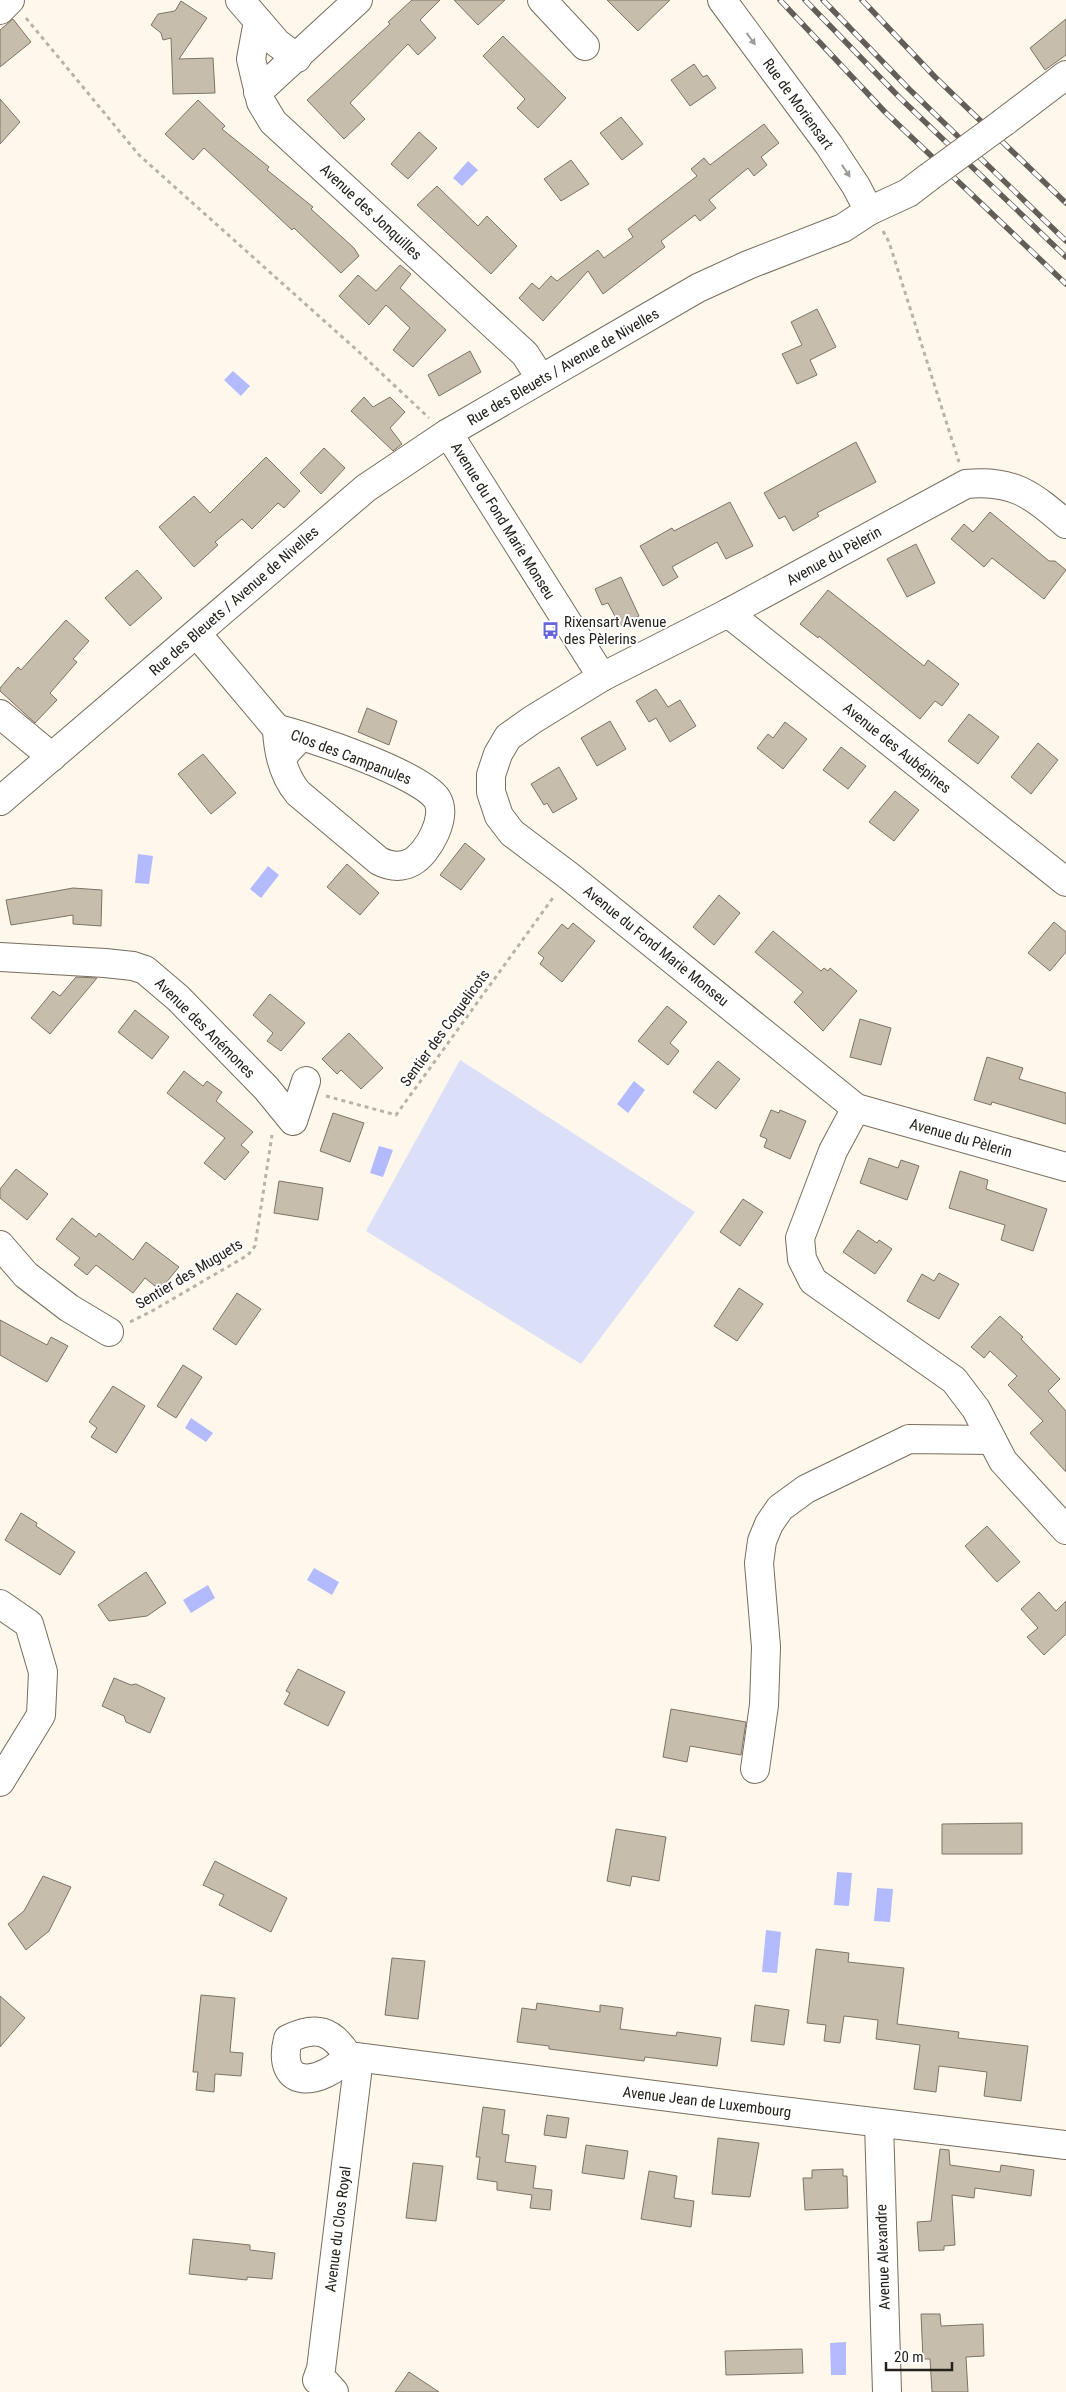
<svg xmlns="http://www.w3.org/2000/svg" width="1066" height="2392" font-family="'Roboto Condensed',sans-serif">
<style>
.green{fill:#dbdff8}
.water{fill:#b3bafd}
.building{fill:#c7bdac;stroke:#7e7465}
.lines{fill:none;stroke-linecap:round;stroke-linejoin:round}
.service-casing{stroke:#776d5e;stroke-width:16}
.minor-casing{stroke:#776d5e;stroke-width:30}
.path{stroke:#b8b2a9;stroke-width:3;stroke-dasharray:4 4;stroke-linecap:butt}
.service{stroke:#fff;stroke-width:14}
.minor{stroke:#fff;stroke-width:28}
.rail-casing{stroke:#635e57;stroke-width:5.5}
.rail{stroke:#fff;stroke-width:4;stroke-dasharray:11;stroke-linecap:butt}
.minor-bridge-casing{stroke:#776d5e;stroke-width:30;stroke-linecap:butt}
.minor-bridge{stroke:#fff;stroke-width:28}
.oneway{fill:#9d9b98}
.labels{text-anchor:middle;stroke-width:4;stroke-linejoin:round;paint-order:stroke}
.street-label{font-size:15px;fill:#25211b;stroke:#fff}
.poi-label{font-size:15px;fill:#25211b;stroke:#fff;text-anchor:start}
</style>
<rect width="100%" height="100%" fill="#fdf7ec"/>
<!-- green -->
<polygon class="green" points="460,1060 695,1212 581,1364 366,1231"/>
<!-- water -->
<g class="water">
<polygon points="468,161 478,170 462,186 453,178"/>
<polygon points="233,371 250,386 241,396 224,380"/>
<polygon points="138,854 153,856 149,884 135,883"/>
<polygon points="268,866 279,875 261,898 250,889"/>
<polygon points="634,1081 645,1090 628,1113 617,1104"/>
<polygon points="379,1146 393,1150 383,1177 370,1173"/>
<polygon points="191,1418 213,1433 206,1442 185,1428"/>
<polygon points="314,1568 339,1582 332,1595 307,1580"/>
<polygon points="208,1585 215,1598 191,1613 183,1600"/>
<polygon points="837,1872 852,1873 849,1906 834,1905"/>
<polygon points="877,1888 893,1889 890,1922 874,1921"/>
<polygon points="766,1930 781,1932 777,1973 762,1972"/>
<polygon points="846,2342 846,2375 831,2375 830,2343"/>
</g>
<!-- building -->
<g class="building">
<polygon points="412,0 440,0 420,20 436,38 418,55 408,44 350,103 365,119 344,139 307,100 390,24 388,22"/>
<polygon points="454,0 505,0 478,25"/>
<polygon points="607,0 670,0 638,31"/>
<polygon points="181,1 207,18 179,59 213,58 215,93 173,94 171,38 163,40 161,33 151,25 158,14 175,11"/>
<polygon points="13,19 31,42 0,67 0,30"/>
<polygon points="1066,19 1066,55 1045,70 1030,48"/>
<polygon points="503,36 566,98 538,128 517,108 525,99 483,56"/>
<polygon points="694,64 703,77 707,75 716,88 690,106 671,80"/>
<polygon points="0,99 20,122 0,144"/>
<polygon points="198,100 225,126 222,129 269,167 267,170 313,207 311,209 354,248 359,256 341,273 294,228 292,230 204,148 193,160 165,134"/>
<polygon points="621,117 643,144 622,160 600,133"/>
<polygon points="764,124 779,143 761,157 767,165 754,176 748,168 709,200 716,208 700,221 695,215 661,241 665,247 603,294 588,271 543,321 519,298 532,283 539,289 551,276 557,281 598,250 604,258 633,237 628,229 697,176 691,169 704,158 710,165"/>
<polygon points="419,132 437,148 408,179 391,164"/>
<polygon points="571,160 589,184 561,201 544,179"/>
<polygon points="437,186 478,226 487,216 517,246 491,274 417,205"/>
<polygon points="400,265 411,274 400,288 446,330 413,367 393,350 410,328 386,305 369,325 339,296 358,275 376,291"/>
<polygon points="817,309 836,347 810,360 817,375 797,384 782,354 802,345 791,322"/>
<polygon points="470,351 481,372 439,396 428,375"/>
<polygon points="364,397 373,407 390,397 405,412 390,428 402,444 393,451 351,411"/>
<polygon points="856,442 876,482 817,513 819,516 793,531 785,516 779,519 764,493"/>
<polygon points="324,448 345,468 321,494 300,473"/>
<polygon points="266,457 300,491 284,508 278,503 252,529 242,519 215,542 218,545 194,567 159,527 194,496 210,513"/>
<polygon points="730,502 753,546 726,559 717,542 672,567 678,577 663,586 640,546 672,528 674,531"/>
<polygon points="990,512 1049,561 1055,561 1066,570 1044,599 992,558 984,567 951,539 964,524 973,532"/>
<polygon points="916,544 935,583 907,597 887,559"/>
<polygon points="137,570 162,598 130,626 105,598"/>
<polygon points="621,577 639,616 620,626 608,603 602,605 595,589"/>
<polygon points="828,590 924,666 928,660 959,684 942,706 935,701 920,719 819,636 818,638 800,624"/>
<polygon points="66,620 89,641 73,659 77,662 50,693 57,700 35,723 0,691 0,688 18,667 21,670"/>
<polygon points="656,689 668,707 680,700 696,726 670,742 656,718 649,722 636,701"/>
<polygon points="367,708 397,721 389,745 358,732"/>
<polygon points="969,714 999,737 978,764 948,741"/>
<polygon points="610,721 626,749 597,766 581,738"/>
<polygon points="785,722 807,739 783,769 757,748 768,734 773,738"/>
<polygon points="1038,743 1058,760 1031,794 1011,777"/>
<polygon points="841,747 866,766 848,789 823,770"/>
<polygon points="203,754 236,793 211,814 178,774"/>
<polygon points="559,767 577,799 553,813 547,803 544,805 531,784"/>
<polygon points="895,791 919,810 894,841 869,822"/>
<polygon points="465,843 485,859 461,890 440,875"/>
<polygon points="347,864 379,893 360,915 327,887"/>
<polygon points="73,888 102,890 101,926 73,924 73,915 11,925 6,900"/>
<polygon points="719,895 740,913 714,945 693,927"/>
<polygon points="1054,922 1066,932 1066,952 1050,971 1028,953"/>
<polygon points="573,923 595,941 562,982 540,964 544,958 538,953 562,924 568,929"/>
<polygon points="773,931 821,971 824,968 828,971 830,968 857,991 823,1031 794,1002 803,992 755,952"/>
<polygon points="76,977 97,978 50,1034 31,1018 53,991 60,996"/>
<polygon points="270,994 305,1023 281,1051 267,1041 273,1033 253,1015"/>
<polygon points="667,1006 687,1022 670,1043 679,1051 668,1065 638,1041"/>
<polygon points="135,1010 169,1037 152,1059 118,1032"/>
<polygon points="860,1019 891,1028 881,1065 850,1057"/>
<polygon points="349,1033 383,1068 361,1089 341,1070 337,1074 322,1059"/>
<polygon points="987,1057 1023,1068 1019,1079 1066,1093 1066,1124 992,1102 991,1105 974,1100"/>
<polygon points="718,1061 740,1079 716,1109 693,1092"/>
<polygon points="184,1071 203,1086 207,1081 222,1092 216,1101 253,1132 241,1145 249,1152 225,1180 204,1163 225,1138 167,1093"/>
<polygon points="771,1110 779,1113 780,1110 806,1121 790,1159 764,1147 767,1139 760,1136"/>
<polygon points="333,1113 364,1123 350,1162 320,1151"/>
<polygon points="869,1158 898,1168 901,1160 919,1166 907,1200 860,1183"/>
<polygon points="16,1169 48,1194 27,1220 0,1198 0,1189"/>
<polygon points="960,1171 988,1180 986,1189 1047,1209 1033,1251 1001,1240 1005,1225 949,1208"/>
<polygon points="279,1181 323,1188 318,1220 274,1213"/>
<polygon points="743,1199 763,1212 740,1246 720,1232"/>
<polygon points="72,1218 96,1237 99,1233 133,1260 146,1242 179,1267 160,1290 145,1278 133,1293 96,1265 87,1275 74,1265 80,1258 56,1239"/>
<polygon points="858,1230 877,1243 879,1240 892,1249 875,1274 843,1252"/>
<polygon points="939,1273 959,1284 939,1319 907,1301 922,1274 934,1281"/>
<polygon points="739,1288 763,1304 737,1341 714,1326"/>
<polygon points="237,1293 261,1309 236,1345 213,1329"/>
<polygon points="1000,1316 1023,1337 1021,1339 1060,1379 1048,1391 1066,1411 1066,1472 1030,1433 1043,1421 1008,1385 1017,1376 990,1351 984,1358 971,1347"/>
<polygon points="0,1320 47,1345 51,1337 68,1346 47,1382 0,1355"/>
<polygon points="183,1365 202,1377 176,1418 157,1406"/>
<polygon points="113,1386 145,1406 116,1453 91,1437 97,1428 89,1422"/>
<polygon points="21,1513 37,1523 36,1526 75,1552 60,1575 5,1540"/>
<polygon points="987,1526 1020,1562 997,1582 965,1546"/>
<polygon points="146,1572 166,1603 147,1616 109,1621 98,1605"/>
<polygon points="1039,1592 1056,1611 1066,1601 1066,1634 1044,1655 1027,1637 1038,1628 1021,1609"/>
<polygon points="298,1669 345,1692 328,1726 284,1704 290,1693 286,1691"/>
<polygon points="114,1678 131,1685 136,1684 165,1698 150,1733 126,1722 124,1716 102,1706"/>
<polygon points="671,1709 746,1722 741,1755 690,1746 687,1762 663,1757"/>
<polygon points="1022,1823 1022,1854 942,1854 942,1824"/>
<polygon points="616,1829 666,1837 659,1881 632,1876 630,1886 607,1881"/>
<polygon points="215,1861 287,1898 271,1932 219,1905 224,1895 203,1885"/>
<polygon points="43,1876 71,1887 49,1931 26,1950 8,1924 24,1911"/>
<polygon points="816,1949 849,1953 848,1962 904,1968 897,2024 959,2032 958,2038 1028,2046 1021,2101 984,2096 987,2072 939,2066 936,2092 914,2089 920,2045 876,2039 878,2020 844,2016 840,2043 824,2041 826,2025 807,2023"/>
<polygon points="392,1958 425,1961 418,2019 385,2015"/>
<polygon points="201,1995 235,1998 230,2052 243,2053 241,2076 215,2074 214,2092 196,2090 198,2072 193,2072"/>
<polygon points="0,1996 25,2018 0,2047"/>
<polygon points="537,2003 600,2012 600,2005 623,2008 620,2029 676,2036 677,2032 721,2038 717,2066 645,2057 644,2061 549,2049 549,2046 517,2042 522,2008 536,2010"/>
<polygon points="755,2005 789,2010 784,2045 751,2041"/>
<polygon points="483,2107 505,2110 502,2134 509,2135 505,2162 536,2166 533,2188 552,2190 550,2210 530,2208 532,2195 497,2190 497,2182 477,2179 480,2157 476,2157"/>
<polygon points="547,2115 569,2118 566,2138 544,2135"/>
<polygon points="718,2138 759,2143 750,2197 712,2194"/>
<polygon points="586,2145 628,2151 624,2179 582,2173"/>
<polygon points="940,2149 949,2150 950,2165 1000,2172 1001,2165 1034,2170 1031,2196 975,2188 974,2198 952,2195 955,2245 944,2246 944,2250 919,2251 917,2222 931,2221"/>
<polygon points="413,2163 443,2166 436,2221 406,2218"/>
<polygon points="843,2169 843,2176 847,2176 848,2208 805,2210 803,2178 812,2178 812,2170"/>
<polygon points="649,2171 677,2176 674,2198 694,2201 691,2227 641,2219"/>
<polygon points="193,2239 250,2245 250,2250 275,2253 272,2279 247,2277 247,2280 189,2274"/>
<polygon points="921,2314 940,2314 941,2326 983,2324 984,2356 966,2357 968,2392 932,2392 930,2359 923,2359"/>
<polygon points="802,2349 803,2373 726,2375 725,2351"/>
<polygon points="409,2372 439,2392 395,2392"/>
</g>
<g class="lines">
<defs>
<polyline id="service" points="283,766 308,739"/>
<g id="minor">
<polyline points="240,0 277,43 297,58"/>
<polyline points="542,0 585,46"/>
<polyline points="722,0 829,145 856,186 869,211"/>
<polyline points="0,10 10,0"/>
<polyline points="258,21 251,59 261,102 273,122 525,354 541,379"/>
<polyline points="258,92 358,0"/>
<polyline points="1004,122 1066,75"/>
<polyline points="448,433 602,677"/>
<path d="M 1066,524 C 1032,495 1013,479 966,484 L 728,613 L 602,677 L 532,720 L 508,737 L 498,754 L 491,775 L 491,792 L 499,816 L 512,833 L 569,876 L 856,1108 L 833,1151 L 800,1238 L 802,1259 L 813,1281 L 954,1380 L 976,1409 L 1003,1461 L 1066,1530"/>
<polyline points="728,613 1066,882"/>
<polyline points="197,634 277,729"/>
<polyline points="0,714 52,757"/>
<path d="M 277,729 C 308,736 421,774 437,799 C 448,817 428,853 412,862 C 401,868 389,866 379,861 L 298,793 C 283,775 278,753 277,729 Z"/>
<polyline points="0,801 366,488 448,433 698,288 748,265 843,228 869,211 908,193 929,177"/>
<polyline points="0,957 105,963 133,966 145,970 178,998 266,1088 293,1121 306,1081"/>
<polyline points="856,1108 1066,1167"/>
<polyline points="0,1245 26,1275 69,1308 109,1332"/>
<polyline points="0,1604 29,1624 43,1672 41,1715 0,1782"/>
<polyline points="755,1769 764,1705 766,1647 759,1563 762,1541 769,1524 780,1508 806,1489 909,1439 992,1440"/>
<path d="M 348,2056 C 332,2030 316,2025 288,2039 C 275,2091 322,2086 348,2056 L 740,2106 L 1066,2145"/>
<polyline points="879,2123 887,2392"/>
<polyline points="334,2392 326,2383 317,2380 321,2369 359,2058"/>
</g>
</defs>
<!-- service casing -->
<use href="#service" class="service-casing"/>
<!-- minor casing -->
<use href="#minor" class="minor-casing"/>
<!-- path -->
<g class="path">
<polyline points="26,18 139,155 359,352 429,418"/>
<polyline points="883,231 889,242 959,462"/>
<polyline points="326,1096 396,1115 555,895"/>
<polyline points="130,1322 152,1311 248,1255 255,1246 272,1135"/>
</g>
<!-- service -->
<use href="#service" class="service"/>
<!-- minor -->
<use href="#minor" class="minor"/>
<defs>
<g id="rail">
<polyline points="780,0 885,112 1066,284"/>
<polyline points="805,0 900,98 1066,257"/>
<polyline points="823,0 909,89 1066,241"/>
<polyline points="862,0 935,77 1066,203"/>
</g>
</defs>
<!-- rail casing -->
<use href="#rail" class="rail-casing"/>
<!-- rail -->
<use href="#rail" class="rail"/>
<defs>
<polyline id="minor-bridge" points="929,177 1004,122"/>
</defs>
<!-- minor-bridge casing -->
<use href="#minor-bridge" class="minor-bridge-casing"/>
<!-- minor-bridge -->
<use href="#minor-bridge" class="minor-bridge"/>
</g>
<!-- one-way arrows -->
<defs><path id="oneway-solid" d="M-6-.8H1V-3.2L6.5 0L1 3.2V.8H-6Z" transform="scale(1.25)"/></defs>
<g class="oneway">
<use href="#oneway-solid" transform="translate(751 39) rotate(54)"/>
<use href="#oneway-solid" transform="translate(846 171) rotate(56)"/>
</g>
<!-- icons -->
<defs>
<symbol id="bus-bare" viewBox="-9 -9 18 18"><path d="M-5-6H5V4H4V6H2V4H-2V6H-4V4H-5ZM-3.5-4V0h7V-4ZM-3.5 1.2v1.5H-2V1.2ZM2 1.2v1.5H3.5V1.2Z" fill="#6663dd" stroke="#fff" stroke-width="2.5" paint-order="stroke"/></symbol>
</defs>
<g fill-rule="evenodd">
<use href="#bus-bare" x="538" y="618" width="25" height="25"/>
</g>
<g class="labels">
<!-- street labels -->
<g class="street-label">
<text transform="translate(798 104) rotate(54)" y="5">Rue de Moriensart</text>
<text transform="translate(371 212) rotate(43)" y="5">Avenue des Jonquilles</text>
<text transform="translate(563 367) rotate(-30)" y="5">Rue des Bleuets / Avenue de Nivelles</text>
<text transform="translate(503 521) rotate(58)" y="5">Avenue du Fond Marie Monseu</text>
<text transform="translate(834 556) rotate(-29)" y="5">Avenue du Pèlerin</text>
<text transform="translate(234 601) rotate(-41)" y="5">Rue des Bleuets / Avenue de Nivelles</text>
<text transform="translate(897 748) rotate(39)" y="5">Avenue des Aubépines</text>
<text transform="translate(351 757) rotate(21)" y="5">Clos des Campanules</text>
<text transform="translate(656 946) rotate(39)" y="5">Avenue du Fond Marie Monseu</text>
<text transform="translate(205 1028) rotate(45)" y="5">Avenue des Anémones</text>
<text transform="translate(445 1028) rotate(-54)" y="5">Sentier des Coquelicots</text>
<text transform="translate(961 1138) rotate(16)" y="5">Avenue du Pèlerin</text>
<text transform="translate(189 1274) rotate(-31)" y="5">Sentier des Muguets</text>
<text transform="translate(707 2102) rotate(7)" y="5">Avenue Jean de Luxembourg</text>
<text transform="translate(338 2229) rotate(-83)" y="5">Avenue du Clos Royal</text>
<text transform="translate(883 2257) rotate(-92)" y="5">Avenue Alexandre</text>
</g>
<!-- poi labels -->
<g class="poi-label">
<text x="564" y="627">Rixensart Avenue<tspan x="564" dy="17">des Pèlerins</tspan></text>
</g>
</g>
<!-- scale -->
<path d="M886 2362v8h66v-8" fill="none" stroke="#25211b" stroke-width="2.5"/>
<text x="894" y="2362" font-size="15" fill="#25211b" stroke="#ffffff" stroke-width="4" paint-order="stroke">20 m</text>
</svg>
